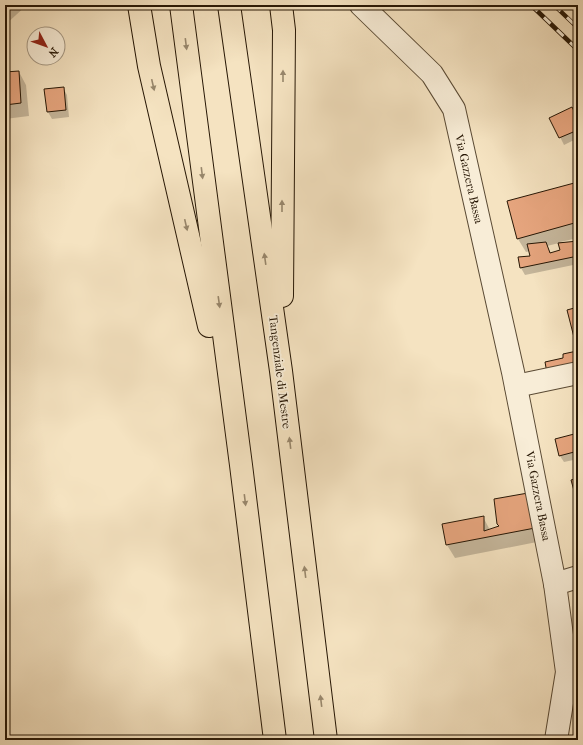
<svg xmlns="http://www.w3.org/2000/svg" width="583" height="745" font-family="'IM FELL French Canon',serif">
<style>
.shadow{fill:#0003;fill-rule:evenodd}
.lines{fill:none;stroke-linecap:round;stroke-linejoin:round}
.stream{stroke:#6d7b6d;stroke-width:9}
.building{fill:#e6a57e;stroke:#271705}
.minor-casing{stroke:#5a4a34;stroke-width:24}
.highway-casing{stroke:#271705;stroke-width:24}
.minor{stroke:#f8edd7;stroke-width:22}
.highway{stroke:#f5e3c1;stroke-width:22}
.rail-casing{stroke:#271705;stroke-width:4.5}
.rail{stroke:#f8edd7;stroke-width:3;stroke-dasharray:9;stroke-linecap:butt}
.oneway{fill:#98876c}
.labels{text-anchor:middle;stroke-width:3.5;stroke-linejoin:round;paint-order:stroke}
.street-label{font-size:12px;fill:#271705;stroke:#f8edd7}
</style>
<rect width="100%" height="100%" fill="#f5e3c1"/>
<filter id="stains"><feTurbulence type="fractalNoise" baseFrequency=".005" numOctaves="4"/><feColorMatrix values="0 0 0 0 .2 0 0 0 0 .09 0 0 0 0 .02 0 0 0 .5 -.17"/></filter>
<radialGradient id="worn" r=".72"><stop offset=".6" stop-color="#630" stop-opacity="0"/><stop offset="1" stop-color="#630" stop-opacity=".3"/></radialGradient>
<!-- shadow -->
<g class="shadow">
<polygon points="5,5 27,5 5,25"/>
<polygon points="19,72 26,85 29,116 5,119 5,73"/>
<polygon points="63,88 67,95 69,117 52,119 48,112 45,90"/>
<polygon points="551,118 578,120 578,138 564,145"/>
<path d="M 578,183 L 578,238 L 560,242 L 578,242 L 578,264 L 525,275 L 521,268 L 519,258 L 531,257 L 530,251 L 526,252 L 518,239 ZM 559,243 L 561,251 L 551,253 L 547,246 Z"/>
<polygon points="578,434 578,459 564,462 560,456"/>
<polygon points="528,494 542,541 455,558 447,545 483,517 490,530 500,527"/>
</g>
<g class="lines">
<!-- stream -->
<polyline class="stream" points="5,739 5,740"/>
</g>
<!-- building -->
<g class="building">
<polygon points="19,71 21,103 5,105 5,72"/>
<polygon points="64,87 66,110 47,112 44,89"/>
<polygon points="572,107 578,119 578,130 559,138 549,118"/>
<polygon points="578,182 578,222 517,239 507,201"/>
<polygon points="578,241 578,256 520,268 518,257 530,256 527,244 546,242 550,253 560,250 558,243"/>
<polygon points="578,307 578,353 567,310"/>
<polygon points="577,351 578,365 547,373 545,362 563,358 563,354"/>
<polygon points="578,433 578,451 559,456 555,439"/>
<polygon points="578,478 578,505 571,480"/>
<polygon points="528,493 535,528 446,545 442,524 484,516 484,531 499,526 497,524 494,499"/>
</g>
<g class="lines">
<defs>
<g id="minor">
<polyline points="361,5 432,74 454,109 513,372 555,584 567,672 556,740"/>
<polyline points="516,386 578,373"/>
<polyline points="555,584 578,577"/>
</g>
<g id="highway">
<polyline points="139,5 149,66 209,326"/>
<polyline points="181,5 241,465 275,740"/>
<polyline points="229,5 281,371 326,740"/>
<polyline points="281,5 284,30 282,296"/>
</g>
</defs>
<!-- minor casing -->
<use href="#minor" class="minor-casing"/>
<!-- highway casing -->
<use href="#highway" class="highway-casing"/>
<!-- minor -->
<use href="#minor" class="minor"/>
<!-- highway -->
<use href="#highway" class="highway"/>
<defs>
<g id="rail">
<polyline points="531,5 578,50"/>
<polyline points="554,5 578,28"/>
</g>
</defs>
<!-- rail casing -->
<use href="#rail" class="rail-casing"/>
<!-- rail -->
<use href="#rail" class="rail"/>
</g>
<!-- one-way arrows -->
<defs><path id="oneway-solid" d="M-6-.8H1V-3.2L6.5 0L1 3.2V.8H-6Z"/></defs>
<g class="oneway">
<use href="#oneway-solid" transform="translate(186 44) rotate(83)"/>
<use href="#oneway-solid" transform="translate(283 76) rotate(-90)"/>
<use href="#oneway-solid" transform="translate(153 85) rotate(77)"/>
<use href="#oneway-solid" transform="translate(202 173) rotate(83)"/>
<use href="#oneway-solid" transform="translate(282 206) rotate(-90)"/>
<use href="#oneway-solid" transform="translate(186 225) rotate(77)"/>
<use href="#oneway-solid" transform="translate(265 259) rotate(-98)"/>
<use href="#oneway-solid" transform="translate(219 302) rotate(82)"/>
<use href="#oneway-solid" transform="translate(290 443) rotate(-97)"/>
<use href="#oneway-solid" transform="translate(245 500) rotate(83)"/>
<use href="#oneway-solid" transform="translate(305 572) rotate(-97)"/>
<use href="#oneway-solid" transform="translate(321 701) rotate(-97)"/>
</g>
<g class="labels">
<!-- street labels -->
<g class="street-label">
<text transform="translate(469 179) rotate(77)" y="4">Via Gazzera Bassa</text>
<text transform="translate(280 372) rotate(83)" y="4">Tangenziale di Mestre</text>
<text transform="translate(538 496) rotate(79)" y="4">Via Gazzera Bassa</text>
</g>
</g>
<!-- margin -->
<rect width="583" height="745" fill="none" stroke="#f5e3c1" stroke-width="20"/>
<rect x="6" y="6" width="571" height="733" fill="none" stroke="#271705" stroke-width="2"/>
<rect x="10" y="10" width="563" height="725" fill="none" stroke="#271705"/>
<!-- north arrow -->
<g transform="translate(46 46) rotate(131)"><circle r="19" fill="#f8edd7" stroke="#a49783"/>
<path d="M0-3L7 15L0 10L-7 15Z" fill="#8f2418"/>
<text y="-6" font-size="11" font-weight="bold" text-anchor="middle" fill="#271705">N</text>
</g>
<rect width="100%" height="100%" filter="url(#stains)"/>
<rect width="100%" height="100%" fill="url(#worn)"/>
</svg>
